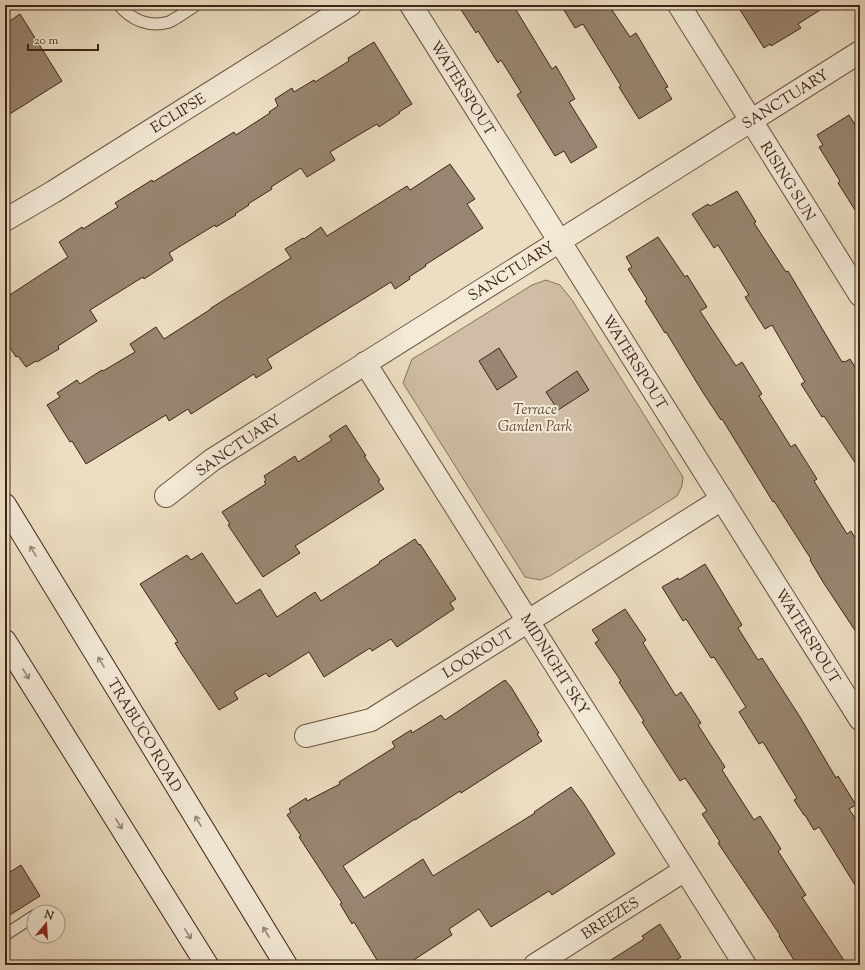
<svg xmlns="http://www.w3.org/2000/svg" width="865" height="970" font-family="'Sorts Mill Goudy',serif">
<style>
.green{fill:#cfbea5;stroke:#87715f}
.building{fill:#998571;stroke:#3f2419}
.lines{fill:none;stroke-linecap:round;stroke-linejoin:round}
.service-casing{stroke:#6a5243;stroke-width:13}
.minor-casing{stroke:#6a5243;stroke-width:24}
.secondary-casing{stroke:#3f2419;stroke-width:24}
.service{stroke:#f3ead7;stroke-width:11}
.minor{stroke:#f3ead7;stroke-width:22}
.secondary{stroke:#f3ead7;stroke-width:22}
.oneway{stroke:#998778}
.labels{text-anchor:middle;stroke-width:4;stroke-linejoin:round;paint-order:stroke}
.street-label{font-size:15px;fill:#3f2419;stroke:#f3ead7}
.park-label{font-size:15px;font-style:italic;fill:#634a3c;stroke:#f3ead7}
</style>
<rect width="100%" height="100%" fill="#ecdec2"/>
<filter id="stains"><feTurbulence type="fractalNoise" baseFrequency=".005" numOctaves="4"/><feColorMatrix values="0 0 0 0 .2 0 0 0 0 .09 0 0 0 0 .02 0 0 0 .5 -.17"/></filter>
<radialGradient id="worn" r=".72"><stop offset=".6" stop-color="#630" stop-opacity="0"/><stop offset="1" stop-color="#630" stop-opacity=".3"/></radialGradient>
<!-- green -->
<polygon class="green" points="546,280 560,285 572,300 683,477 682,486 677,496 550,576 540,580 525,577 403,383 412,359 434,346 532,285"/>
<!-- building -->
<g class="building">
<polygon points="458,5 513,5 552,69 556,66 575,99 569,102 597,147 571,163 564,151 555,156 517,95 521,92 501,60 498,63 478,31 476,33"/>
<polygon points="561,5 614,5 610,7 630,37 636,33 668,87 665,88 672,99 639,119 619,87 621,86 583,24 575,28"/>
<polygon points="737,5 828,5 798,24 801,28 771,46 770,44 764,48"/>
<polygon points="20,14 62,81 5,117 5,24"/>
<polygon points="374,42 412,104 399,112 400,113 379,127 377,124 330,152 335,160 307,177 301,168 271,187 272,189 248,204 249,205 235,214 236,215 216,227 215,225 169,253 173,260 144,279 143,277 90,310 97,321 58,346 59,349 37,362 36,361 26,367 18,356 16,357 5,340 5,298 68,257 59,242 82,227 83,229 118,207 115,203 152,180 153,182 234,132 236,135 270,113 269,112 278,106 275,99 292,88 294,92 314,80 315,82 349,61 348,58"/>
<polygon points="849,115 860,133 860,218 838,183 840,181 819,147 823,145 817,135"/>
<polygon points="450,164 475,199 467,204 483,228 425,265 426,266 409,277 410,279 395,289 391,282 275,354 267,359 272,368 256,378 254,374 191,414 188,409 169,421 166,415 86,464 72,441 70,442 47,405 60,397 57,393 77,380 80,384 102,370 103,371 135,352 130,344 156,327 164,339 211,309 211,308 291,258 285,249 303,238 304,239 321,227 327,236 407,186 410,190"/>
<polygon points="737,191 756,222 754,223 786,272 788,271 842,362 844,361 845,362 850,359 860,375 860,470 824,416 822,417 801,384 805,382 772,325 765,329 745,297 749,295 718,245 714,248 692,214 708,204 710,206"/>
<polygon points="658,237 685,277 687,275 707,307 700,311 736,366 742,362 762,394 759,396 791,447 795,444 817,479 814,481 847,534 851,531 860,546 860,638 823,582 810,560 811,559 774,501 773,502 722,419 721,420 702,391 666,332 665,333 645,301 647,299 628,269 632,267 626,257"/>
<polygon points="499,348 517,377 497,390 479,361"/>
<polygon points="577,371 589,390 558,410 546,392"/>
<polygon points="346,425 366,456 364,456 380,480 378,481 384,489 295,546 300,553 263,577 228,525 230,524 222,512 266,484 264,482 266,480 264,476 295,456 298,462 332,440 329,436"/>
<polygon points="415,539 419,545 420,544 456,599 450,603 454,609 397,647 391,639 372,651 370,648 324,677 309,652 269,677 266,673 234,692 238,699 219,710 179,650 175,643 178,642 140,584 187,555 191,560 202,553 236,604 260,589 277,617 315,592 321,601 380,563 379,562"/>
<polygon points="705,564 742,625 738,628 758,660 762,658 800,717 836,778 838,776 856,805 849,809 860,826 860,893 819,827 814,830 805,815 804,815 794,800 797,798 763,742 759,744 739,712 746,707 714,657 711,658 686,619 683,621 662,587 678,578 679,580"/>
<polygon points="625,609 646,640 643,643 676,696 681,692 701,723 698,725 725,767 722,770 754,820 760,816 781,849 778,851 806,895 802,897 847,965 797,965 779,936 780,935 718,843 720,842 702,814 707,811 685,778 680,781 642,722 644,721 619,682 621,681 595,643 599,640 592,630"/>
<polygon points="505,680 511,687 539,733 537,734 542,741 461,793 460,791 415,820 415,819 343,866 364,898 423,859 433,876 535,813 534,812 571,787 584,804 615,854 552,895 549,891 491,927 479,909 449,929 452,935 406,965 380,965 354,922 352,924 340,904 342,903 299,837 301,836 287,815 291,812 289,809 306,798 307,801 340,784 339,782 395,747 392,742 411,730 412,733 441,715 445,720"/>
<polygon points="21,865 40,896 5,918 5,875"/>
<polygon points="660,924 681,957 669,965 603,965 644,939 642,936"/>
</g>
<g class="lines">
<defs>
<g id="service">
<path d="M 119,5 C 131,20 150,28 169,22 C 178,18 188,10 196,5"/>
<polyline points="5,935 34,916"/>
</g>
<g id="minor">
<polyline points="411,5 860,719"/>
<polyline points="679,5 860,295"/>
<polyline points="5,220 53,192 350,5"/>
<polyline points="365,363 745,965"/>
<polyline points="166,496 212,460 860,52"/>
<polyline points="306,736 371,720 722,499"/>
<polyline points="535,965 685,870"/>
</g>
<g id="secondary">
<polyline points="5,505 286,965"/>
<polyline points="5,641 207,965"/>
</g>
</defs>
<!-- service casing -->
<use href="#service" class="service-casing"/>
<!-- minor casing -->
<use href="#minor" class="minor-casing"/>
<!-- secondary casing -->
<use href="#secondary" class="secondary-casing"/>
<!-- service -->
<use href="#service" class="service"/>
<!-- minor -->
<use href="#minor" class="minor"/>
<!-- secondary -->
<use href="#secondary" class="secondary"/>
</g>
<!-- one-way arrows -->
<defs><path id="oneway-shaft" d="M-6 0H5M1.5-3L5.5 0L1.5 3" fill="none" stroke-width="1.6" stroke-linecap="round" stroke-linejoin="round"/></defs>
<g class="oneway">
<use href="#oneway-shaft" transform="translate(33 551) rotate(-121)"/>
<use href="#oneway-shaft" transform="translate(101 662) rotate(-121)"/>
<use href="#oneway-shaft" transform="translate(26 674) rotate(58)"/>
<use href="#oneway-shaft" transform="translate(198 821) rotate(-121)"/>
<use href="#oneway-shaft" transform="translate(119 824) rotate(58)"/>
<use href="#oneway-shaft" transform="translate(266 932) rotate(-121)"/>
<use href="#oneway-shaft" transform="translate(188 934) rotate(58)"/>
</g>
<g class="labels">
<!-- street labels -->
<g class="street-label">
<text transform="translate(463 88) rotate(58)" y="5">WATERSPOUT</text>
<text transform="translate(785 99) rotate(-32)" y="5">SANCTUARY</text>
<text transform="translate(178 113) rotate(-32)" y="5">ECLIPSE</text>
<text transform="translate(788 181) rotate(58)" y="5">RISING SUN</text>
<text transform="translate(511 271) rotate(-32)" y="5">SANCTUARY</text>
<text transform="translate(635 362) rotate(58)" y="5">WATERSPOUT</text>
<text transform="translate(238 445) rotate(-34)" y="5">SANCTUARY</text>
<text transform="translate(808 636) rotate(58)" y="5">WATERSPOUT</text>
<text transform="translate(478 653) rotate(-32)" y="5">LOOKOUT</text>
<text transform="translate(555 664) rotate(58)" y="5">MIDNIGHT SKY</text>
<text transform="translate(145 735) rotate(59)" y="5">TRABUCO ROAD</text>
<text transform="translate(610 918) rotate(-32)" y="5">BREEZES</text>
</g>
<!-- park labels -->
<g class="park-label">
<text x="535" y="414">Terrace<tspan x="535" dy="17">Garden Park</tspan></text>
</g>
</g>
<!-- margin -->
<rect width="865" height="970" fill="none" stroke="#ecdec2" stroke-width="20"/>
<rect x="6" y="6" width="853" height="958" fill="none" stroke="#3f2419" stroke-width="2"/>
<rect x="10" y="10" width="845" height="950" fill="none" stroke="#3f2419"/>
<!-- north arrow -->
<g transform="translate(46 924) rotate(18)"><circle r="19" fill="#f3ead7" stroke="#ab9b8b"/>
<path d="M0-3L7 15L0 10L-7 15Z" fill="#8f2418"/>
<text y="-6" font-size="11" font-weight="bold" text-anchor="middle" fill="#3f2419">N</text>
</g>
<!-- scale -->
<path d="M28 44v6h70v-6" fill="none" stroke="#3f2419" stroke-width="2"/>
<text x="34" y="44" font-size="12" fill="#3f2419" stroke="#f3ead7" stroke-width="3" paint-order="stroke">20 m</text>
<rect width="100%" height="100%" filter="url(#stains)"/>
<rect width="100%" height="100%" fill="url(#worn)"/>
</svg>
